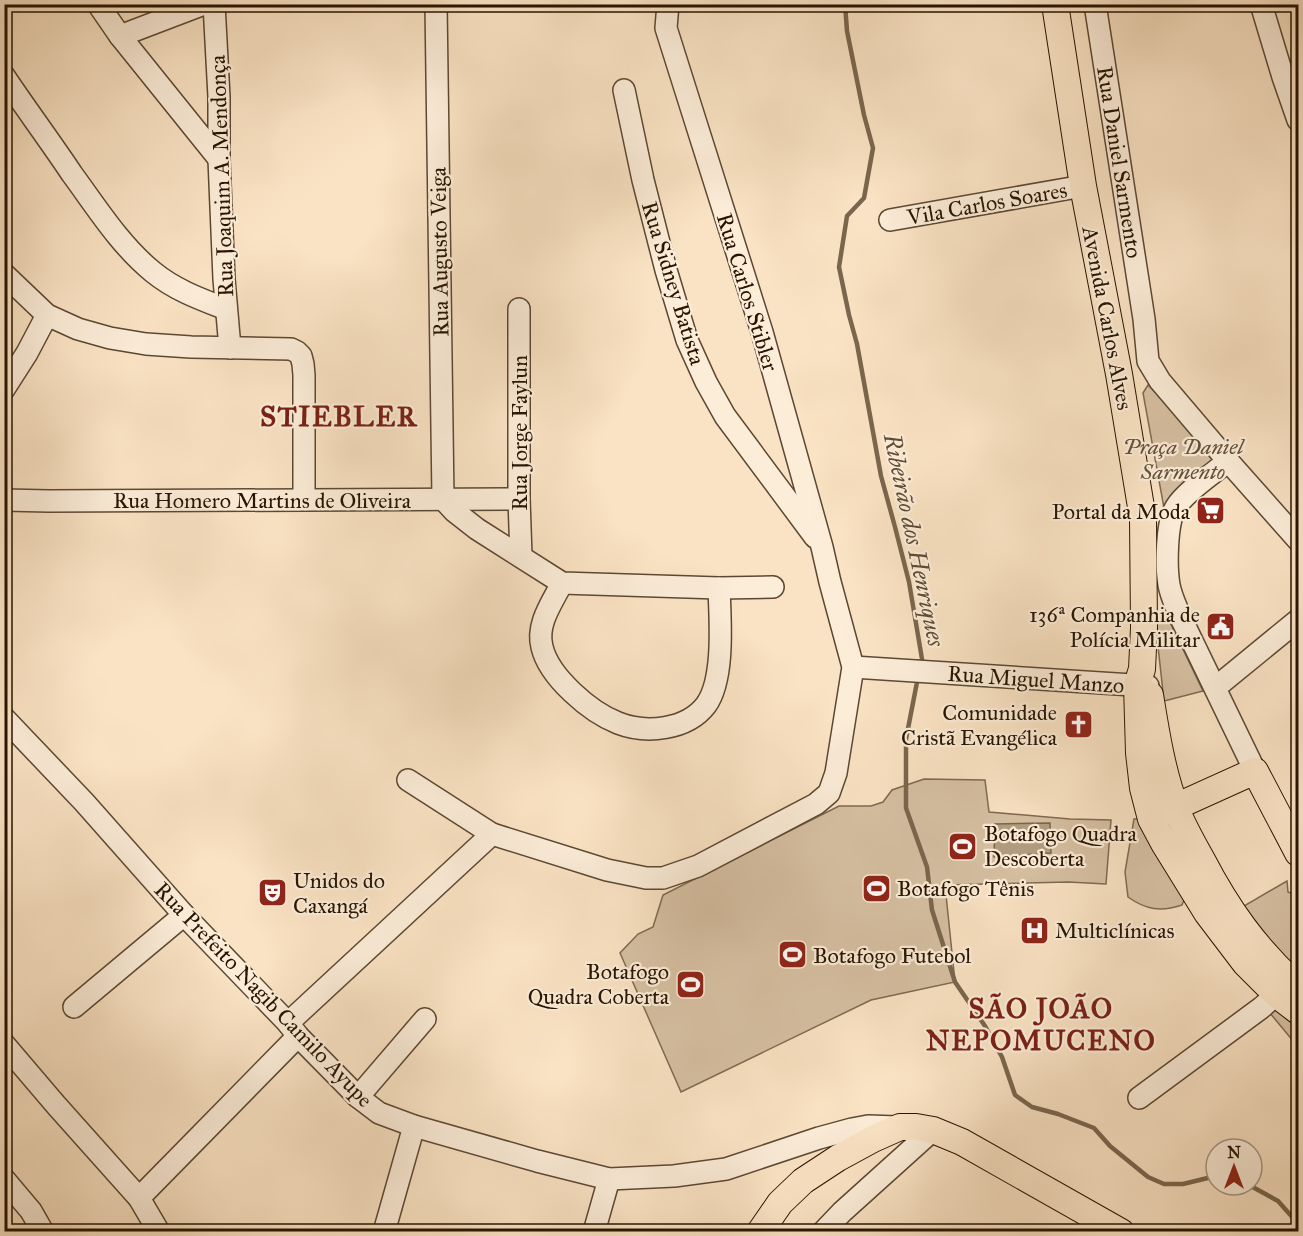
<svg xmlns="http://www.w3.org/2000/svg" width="1303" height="1236" font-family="'IM FELL Great Primer',serif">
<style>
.green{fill:#d6c0a3;stroke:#7e6a52;stroke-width:1.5}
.water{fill:#b29d82;stroke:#7a664e;stroke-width:1.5}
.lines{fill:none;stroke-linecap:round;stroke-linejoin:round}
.stream{stroke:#7a664e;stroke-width:4.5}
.minor-casing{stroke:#5c4832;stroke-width:24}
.major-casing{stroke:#271401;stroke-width:28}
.minor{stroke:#fcedd9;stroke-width:21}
.major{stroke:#fae3c4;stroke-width:26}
.labels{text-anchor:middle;stroke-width:4.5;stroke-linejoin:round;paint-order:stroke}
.street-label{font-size:22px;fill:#271401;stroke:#fcedd9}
.park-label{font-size:22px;font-style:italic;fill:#64503a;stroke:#fcedd9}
.poi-label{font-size:22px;fill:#271401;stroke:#fcedd9;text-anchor:start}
.water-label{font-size:24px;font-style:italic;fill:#5f4b35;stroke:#fcedd9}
.district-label{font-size:28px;font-weight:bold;letter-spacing:1.5px;fill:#7a1f14;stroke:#fcedd9}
</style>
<rect width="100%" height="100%" fill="#fae3c4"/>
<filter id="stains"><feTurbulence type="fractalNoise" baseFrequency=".00333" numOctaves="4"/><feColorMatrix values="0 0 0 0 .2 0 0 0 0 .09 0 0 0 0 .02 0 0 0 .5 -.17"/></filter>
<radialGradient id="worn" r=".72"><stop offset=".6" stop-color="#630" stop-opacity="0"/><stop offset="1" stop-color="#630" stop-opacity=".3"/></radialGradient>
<!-- green -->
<g class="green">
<polygon points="1148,385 1224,461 1164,508 1143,393"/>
<polygon points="1167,616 1203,691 1164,701 1155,619"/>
<polygon points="924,779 985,780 989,812 1070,819 1111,820 1106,884 1068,882 945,885 955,982 871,1000 681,1092 620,953 638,934 653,927 663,895 839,806 871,806 883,802 892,790"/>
<path d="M 1134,819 L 1138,819 L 1189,888 L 1182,905 C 1161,912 1146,910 1128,897 L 1125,872 Z"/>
<polygon points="1287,881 1288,892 1298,896 1298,983 1271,957 1244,906"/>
<polygon points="1265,1007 1298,1014 1298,1047"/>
</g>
<!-- water -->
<polygon class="water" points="1050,823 1051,853 994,857 995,824"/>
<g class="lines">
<!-- stream -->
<g class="stream">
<polyline points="845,4 847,31 864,115 873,148 864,198 847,216 839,267 849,315 857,344 881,476 895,527 909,582 922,659 920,666"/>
<polyline points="918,677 906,739 906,808 927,867 932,910 955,982 985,1026 1002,1057 1015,1095 1032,1107 1058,1114 1094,1128 1110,1146 1148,1177 1164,1184 1183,1184 1216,1176"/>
<polyline points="1249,1185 1278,1201 1294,1219 1298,1228"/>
</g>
<defs>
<g id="minor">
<polyline points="98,4 120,36 219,159"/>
<polyline points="214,4 219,97 219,159 224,279 230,348"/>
<polyline points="436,4 443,499 454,511 477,529 562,583 719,588 773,587"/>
<polyline points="1095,4 1144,319 1148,361 1160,381 1228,461 1298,540"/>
<polyline points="1261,4 1283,77 1298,120"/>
<polyline points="120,36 204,4"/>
<path d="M 4,76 C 26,109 50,141 72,174 C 97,208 120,245 153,272 C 175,290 200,299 226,309"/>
<polyline points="624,90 643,180 666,270 687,340 706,382 725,416 815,537"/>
<polyline points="890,220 1083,186"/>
<polyline points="4,274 47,315 78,329 110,338 146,344 191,347 291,349 297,352 301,356 303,364 304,375 304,499"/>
<polyline points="519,309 519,499 521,556"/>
<polyline points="4,389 27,353 47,315"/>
<path d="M 1228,461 C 1213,474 1186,491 1176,507 C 1166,522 1166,567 1169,585 C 1171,596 1176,606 1180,616 L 1255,771"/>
<polyline points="4,500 49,501 519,499"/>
<path d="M 562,583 C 552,603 536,624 542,647 C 549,677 590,712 618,723 C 646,734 687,730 706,705 C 725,679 720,619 719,588"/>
<polyline points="853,667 1148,686"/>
<polyline points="1215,688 1298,620"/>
<polyline points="4,718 84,802 184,915 288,1023 298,1036 358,1097 379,1113 414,1126 537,1161 609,1179 674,1176 726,1169 819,1138 852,1129 868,1126 897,1127"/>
<polyline points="408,780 492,834 607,870 646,878 663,878 698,866 816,804 829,793 836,773 853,667 830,582 822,547 762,332 666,28 668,4"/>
<polyline points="74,1007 184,915"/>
<polyline points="288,1023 492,834"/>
<polyline points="4,1044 56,1105 139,1198 159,1232"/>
<polyline points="358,1097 425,1019"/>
<polyline points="1139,1098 1261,1008 1289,984"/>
<polyline points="4,1179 31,1211 43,1232"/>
<polyline points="139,1198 298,1036"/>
<polyline points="384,1232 414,1126"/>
<polyline points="594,1232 609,1179"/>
<polyline points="823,1232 842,1212 933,1130"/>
</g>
<g id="major">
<polyline points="1055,4 1083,186 1119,374 1143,519 1144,628 1142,669 1137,685 1139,753 1143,788 1151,819 1165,845 1207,913 1245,963 1277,995 1298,1011"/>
<path d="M 1150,695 C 1156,732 1162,770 1175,806 C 1182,825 1192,842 1202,860 C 1228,910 1256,949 1298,987"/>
<polyline points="1162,813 1255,771 1298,853"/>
<polyline points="760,1232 780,1203 803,1181 838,1158 873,1139 900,1127 916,1127 933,1130 962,1142 1121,1232"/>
</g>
</defs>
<!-- minor casing -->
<use href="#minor" class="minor-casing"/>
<!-- major casing -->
<use href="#major" class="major-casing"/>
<!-- minor -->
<use href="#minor" class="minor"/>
<!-- major -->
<use href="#major" class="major"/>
</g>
<!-- icons -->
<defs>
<symbol id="supermarket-square" viewBox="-11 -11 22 22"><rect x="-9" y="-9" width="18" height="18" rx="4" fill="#8f2418" stroke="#fcedd9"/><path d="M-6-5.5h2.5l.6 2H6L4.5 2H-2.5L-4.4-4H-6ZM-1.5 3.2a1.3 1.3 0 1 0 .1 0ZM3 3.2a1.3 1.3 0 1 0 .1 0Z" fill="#fff"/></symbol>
<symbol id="civic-square" viewBox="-11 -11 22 22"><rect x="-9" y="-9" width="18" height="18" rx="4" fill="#8f2418" stroke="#fcedd9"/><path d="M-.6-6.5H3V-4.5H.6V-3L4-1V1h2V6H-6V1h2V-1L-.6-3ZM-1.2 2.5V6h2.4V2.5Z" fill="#fff"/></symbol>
<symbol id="church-square" viewBox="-11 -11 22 22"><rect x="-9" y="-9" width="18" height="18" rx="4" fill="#8f2418" stroke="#fcedd9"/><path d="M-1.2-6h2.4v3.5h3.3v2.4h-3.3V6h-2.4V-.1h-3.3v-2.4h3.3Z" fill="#fff"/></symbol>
<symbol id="stadium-square" viewBox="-11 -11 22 22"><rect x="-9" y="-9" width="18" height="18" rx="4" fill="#8f2418" stroke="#fcedd9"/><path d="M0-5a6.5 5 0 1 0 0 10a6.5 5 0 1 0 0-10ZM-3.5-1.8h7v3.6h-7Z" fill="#fff"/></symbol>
<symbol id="theatre-square" viewBox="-11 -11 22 22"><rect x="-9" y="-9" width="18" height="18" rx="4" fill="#8f2418" stroke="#fcedd9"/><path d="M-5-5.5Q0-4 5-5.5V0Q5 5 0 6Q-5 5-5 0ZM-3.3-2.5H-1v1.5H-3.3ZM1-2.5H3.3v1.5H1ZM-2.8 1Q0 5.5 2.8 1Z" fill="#fff"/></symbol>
<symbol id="hospital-square" viewBox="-11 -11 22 22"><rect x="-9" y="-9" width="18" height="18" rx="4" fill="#8f2418" stroke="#fcedd9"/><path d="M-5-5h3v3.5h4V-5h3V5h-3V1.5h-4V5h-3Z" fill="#fff"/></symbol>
</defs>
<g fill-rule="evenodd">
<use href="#supermarket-square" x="1194" y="494" width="33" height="33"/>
<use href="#civic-square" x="1204" y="610" width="33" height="33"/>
<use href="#church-square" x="1062" y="708" width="33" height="33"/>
<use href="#stadium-square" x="946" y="830" width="33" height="33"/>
<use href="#stadium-square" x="860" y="872" width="33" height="33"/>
<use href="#theatre-square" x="256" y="876" width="33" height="33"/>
<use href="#hospital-square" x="1018" y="914" width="33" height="33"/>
<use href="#stadium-square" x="776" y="938" width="33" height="33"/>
<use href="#stadium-square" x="674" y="968" width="33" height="33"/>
</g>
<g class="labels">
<!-- street labels -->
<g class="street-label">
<text transform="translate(1120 162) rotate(81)" y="8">Rua Daniel Sarmento</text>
<text transform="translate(221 176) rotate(-92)" y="8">Rua Joaquim A. Mendonça</text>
<text transform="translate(987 203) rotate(-10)" y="8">Vila Carlos Soares</text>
<text transform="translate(439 252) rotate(-91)" y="8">Rua Augusto Veiga</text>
<text transform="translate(674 283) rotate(73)" y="8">Rua Sidney Batista</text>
<text transform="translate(748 292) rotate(73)" y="8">Rua Carlos Stibler</text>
<text transform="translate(1108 318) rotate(79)" y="8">Avenida Carlos Alves</text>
<text transform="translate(519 433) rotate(-90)" y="8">Rua Jorge Faylun</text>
<text x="262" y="508">Rua Homero Martins de Oliveira</text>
<text transform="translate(1036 679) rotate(4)" y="8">Rua Miguel Manzo</text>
<text transform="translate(264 994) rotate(46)" y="8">Rua Prefeito Nagib Camilo Ayupe</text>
</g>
<!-- park labels -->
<g class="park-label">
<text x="1183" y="454">Praça Daniel<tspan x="1183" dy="25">Sarmento</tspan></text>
</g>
<!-- poi labels -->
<g class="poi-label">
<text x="1190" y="519" text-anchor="end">Portal da Moda</text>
<text x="1200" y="622" text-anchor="end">136ª Companhia de<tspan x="1200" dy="25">Polícia Militar</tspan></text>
<text x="1057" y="720" text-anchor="end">Comunidade<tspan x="1057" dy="25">Cristã Evangélica</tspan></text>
<text x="984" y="841">Botafogo Quadra<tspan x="984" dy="25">Descoberta</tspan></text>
<text x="293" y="888">Unidos do<tspan x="293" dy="25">Caxangá</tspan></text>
<text x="897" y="896">Botafogo Tênis</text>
<text x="1055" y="938">Multiclínicas</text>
<text x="813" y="963">Botafogo Futebol</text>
<text x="669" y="979" text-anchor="end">Botafogo<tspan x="669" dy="25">Quadra Coberta</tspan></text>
</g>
<!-- water labels -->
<g class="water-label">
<text transform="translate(914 540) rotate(78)" y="8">Ribeirão dos Henriques</text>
</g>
<!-- district labels -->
<g class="district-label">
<text x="339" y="426">STIEBLER</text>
<text x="1041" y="1018">SÃO JOÃO<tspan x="1041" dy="32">NEPOMUCENO</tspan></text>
</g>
</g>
<!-- margin -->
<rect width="1303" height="1236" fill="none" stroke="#fae3c4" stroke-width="24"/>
<rect x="6" y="6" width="1291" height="1224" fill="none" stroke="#271401" stroke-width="3"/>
<rect x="12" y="12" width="1279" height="1212" fill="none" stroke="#271401" stroke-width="1.5"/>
<!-- north arrow -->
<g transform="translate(1234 1167)"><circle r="28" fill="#fcedd9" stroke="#a79683" stroke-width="1.5"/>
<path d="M0-4.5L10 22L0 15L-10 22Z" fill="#8f2418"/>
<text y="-9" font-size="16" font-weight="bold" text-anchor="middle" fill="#271401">N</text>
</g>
<rect width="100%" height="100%" filter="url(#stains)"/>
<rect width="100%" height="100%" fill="url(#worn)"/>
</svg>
